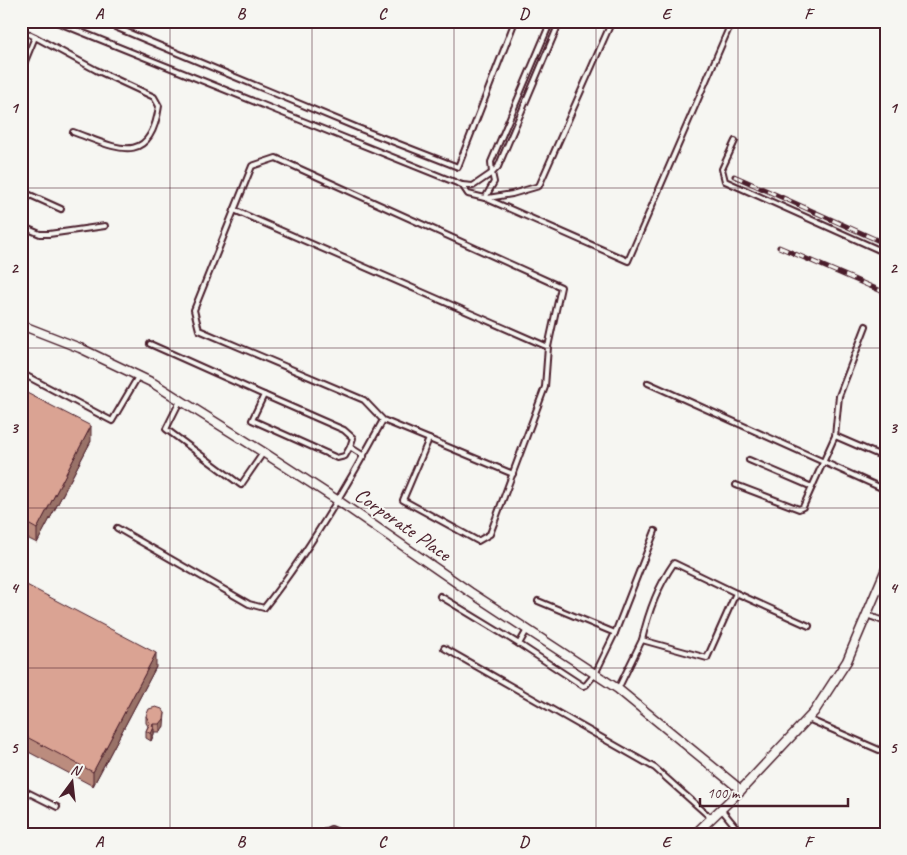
<svg xmlns="http://www.w3.org/2000/svg" width="907" height="855" font-family="Caveat,sans-serif">
<style>
.lines{fill:none;stroke-linecap:round;stroke-linejoin:round}
.service-casing{stroke:#4a1f2b;stroke-width:8}
.minor-casing{stroke:#4a1f2b;stroke-width:11}
.service{stroke:#f6f6f2;stroke-width:4}
.minor{stroke:#f6f6f2;stroke-width:8}
.rail-casing{stroke:#4a1f2b;stroke-width:5}
.rail{stroke:#f6f6f2;stroke-width:3;stroke-dasharray:9;stroke-linecap:butt}
.wall{fill:#bb8c7e;stroke:#4a1f2b}
.shaded-wall{fill:#997267;stroke:#4a1f2b}
.building{fill:#daa393;stroke:#4a1f2b}
.grid{fill:none;stroke:#4a1f2b;stroke-width:1;stroke-opacity:0.55}
.labels{text-anchor:middle;stroke-width:4;stroke-linejoin:round;paint-order:stroke}
.street-label{font-size:21px;fill:#4a1f2b;stroke:#f6f6f2}
.neatline{fill:none;stroke:#4a1f2b;stroke-width:2}
.grid-label{font-size:16px;text-anchor:middle;font-weight:bold;fill:#4a1f2b}
</style>
<rect width="100%" height="100%" fill="#f6f6f2"/>
<filter id="ink" filterUnits="userSpaceOnUse"><feTurbulence type="fractalNoise" baseFrequency=".02" numOctaves="2"/><feDisplacementMap in="SourceGraphic" scale="10" xChannelSelector="R" yChannelSelector="G"/><feConvolveMatrix kernelMatrix="1 2 1 2 8 2 1 2 1" color-interpolation-filters="sRGB"/></filter>
<g filter="url(#ink)">
<g class="lines">
<defs>
<g id="service">
<polyline points="54,21 462,185 473,186 492,173 498,167 560,21"/>
<polyline points="108,21 115,27 358,128 458,167 515,21"/>
<polyline points="21,30 35,37 21,71"/>
<path d="M 35,37 L 96,70 L 154,97 L 159,106 C 150,169 115,147 73,132"/>
<polyline points="735,141 722,169 725,181 886,253"/>
<polyline points="462,185 468,194 485,198 628,261 732,21"/>
<polyline points="21,191 61,209"/>
<polyline points="485,198 494,182 492,173 491,162 551,21"/>
<polyline points="488,198 512,194 539,186 612,21"/>
<polyline points="234,210 548,347"/>
<polyline points="21,226 40,234 49,234 105,226"/>
<polyline points="150,344 264,395 252,420 337,458 345,456 350,447 364,456"/>
<polyline points="21,373 112,421 139,375"/>
<polyline points="648,383 886,490"/>
<polyline points="264,395 344,430 353,438 350,447"/>
<polyline points="181,399 166,429 241,485 263,453"/>
<polyline points="835,436 886,458"/>
<polyline points="429,439 513,474"/>
<polyline points="749,460 812,487"/>
<polyline points="736,485 799,509 803,507 835,436 839,396 866,326"/>
<path d="M 117,528 L 249,604 L 264,608 C 310,550 348,485 383,420 L 364,400 L 199,330 L 194,310 L 252,166 L 276,158 L 561,287 L 548,347 L 545,387 L 490,534 L 478,541 L 403,500 L 429,439 L 383,420"/>
<polyline points="440,596 519,644"/>
<polyline points="538,601 615,633"/>
<polyline points="867,615 886,622"/>
<polyline points="527,630 519,644 583,686 586,685 595,674 615,633 655,531"/>
<path d="M 642,640 C 648,613 658,586 674,563 L 736,593"/>
<polyline points="444,648 655,768 711,818"/>
<polyline points="618,689 642,640 707,658 736,593 809,626"/>
<polyline points="808,719 886,753"/>
<polyline points="21,789 57,807"/>
<polyline points="721,809 735,826 734,834"/>
<polyline points="319,834 331,829 343,834"/>
</g>
<g id="minor">
<polyline points="21,325 80,348 153,383 263,452 337,500 470,592 618,689 741,790"/>
<polyline points="695,834 741,790 814,712 847,661 886,569"/>
</g>
</defs>
<!-- service casing -->
<use href="#service" class="service-casing"/>
<!-- minor casing -->
<use href="#minor" class="minor-casing"/>
<!-- service -->
<use href="#service" class="service"/>
<!-- minor -->
<use href="#minor" class="minor"/>
<defs>
<g id="rail">
<polyline points="734,176 886,244"/>
<polyline points="779,247 886,293"/>
</g>
</defs>
<!-- rail casing -->
<use href="#rail" class="rail-casing"/>
<!-- rail -->
<use href="#rail" class="rail"/>
</g>
<!-- wall -->
<g class="wall">
<polygon points="21,390 91,441 37,543 21,535"/>
<polygon points="21,582 156,667 93,786 21,748"/>
<polygon points="146,716 164,726 160,732 154,732 154,734 151,741 146,738 146,731 148,726 146,723"/>
</g>
<!-- shaded-wall -->
<g class="shaded-wall">
<polygon points="91,426 91,441 37,543 37,529"/>
<polygon points="156,653 156,667 93,786 93,772"/>
<polygon points="165,713 164,726 160,732 160,724"/>
<polygon points="153,724 153,730 154,727 154,734 151,741 151,734"/>
</g>
<!-- building -->
<g class="building">
<polygon points="21,390 91,426 37,529 21,520"/>
<polygon points="21,582 156,653 93,772 21,734"/>
<polygon points="156,707 162,709 165,713 164,719 160,724 153,724 152,726 154,727 151,734 146,731 150,723 146,716 149,709"/>
</g>
</g>
<!-- grid -->
<path class="grid" d="M 170,21 L 170,834M 312,21 L 312,834M 454,21 L 454,834M 596,21 L 596,834M 738,21 L 738,834M 21,188 L 886,188M 21,348 L 886,348M 21,508 L 886,508M 21,668 L 886,668"/>
<g class="labels">
<!-- street labels -->
<g class="street-label">
<text transform="translate(403 524) rotate(35)" y="7">Corporate Place</text>
</g>
</g>
<!-- margin -->
<rect width="907" height="855" fill="none" stroke="#f6f6f2" stroke-width="55"/>
<!-- north arrow -->
<g transform="translate(72 782) rotate(15)" stroke="#f6f6f2" stroke-width="4" paint-order="stroke">
<path d="M0-4L9 19L0 12L-9 19Z" fill="#4a1f2b"/>
<text y="-8" font-size="14" font-weight="bold" text-anchor="middle" fill="#4a1f2b">N</text>
</g>
<!-- scale -->
<path d="M700 798v8h148v-8" fill="none" stroke="#4a1f2b" stroke-width="2.5"/>
<text x="707" y="798" font-size="15" fill="#4a1f2b" stroke="#f6f6f2" stroke-width="4" paint-order="stroke">100 m</text>
<rect x="28" y="28" width="852" height="800" class="neatline"/>
<g class="grid-label">
<text x="99" y="19">A</text>
<text x="241" y="19">B</text>
<text x="382" y="19">C</text>
<text x="524" y="19">D</text>
<text x="666" y="19">E</text>
<text x="808" y="19">F</text>
<text x="14" y="113">1</text>
<text x="893" y="113">1</text>
<text x="14" y="273">2</text>
<text x="893" y="273">2</text>
<text x="14" y="433">3</text>
<text x="893" y="433">3</text>
<text x="14" y="593">4</text>
<text x="893" y="593">4</text>
<text x="14" y="753">5</text>
<text x="893" y="753">5</text>
<text x="99" y="847">A</text>
<text x="241" y="847">B</text>
<text x="382" y="847">C</text>
<text x="524" y="847">D</text>
<text x="666" y="847">E</text>
<text x="808" y="847">F</text>
</g>
</svg>
